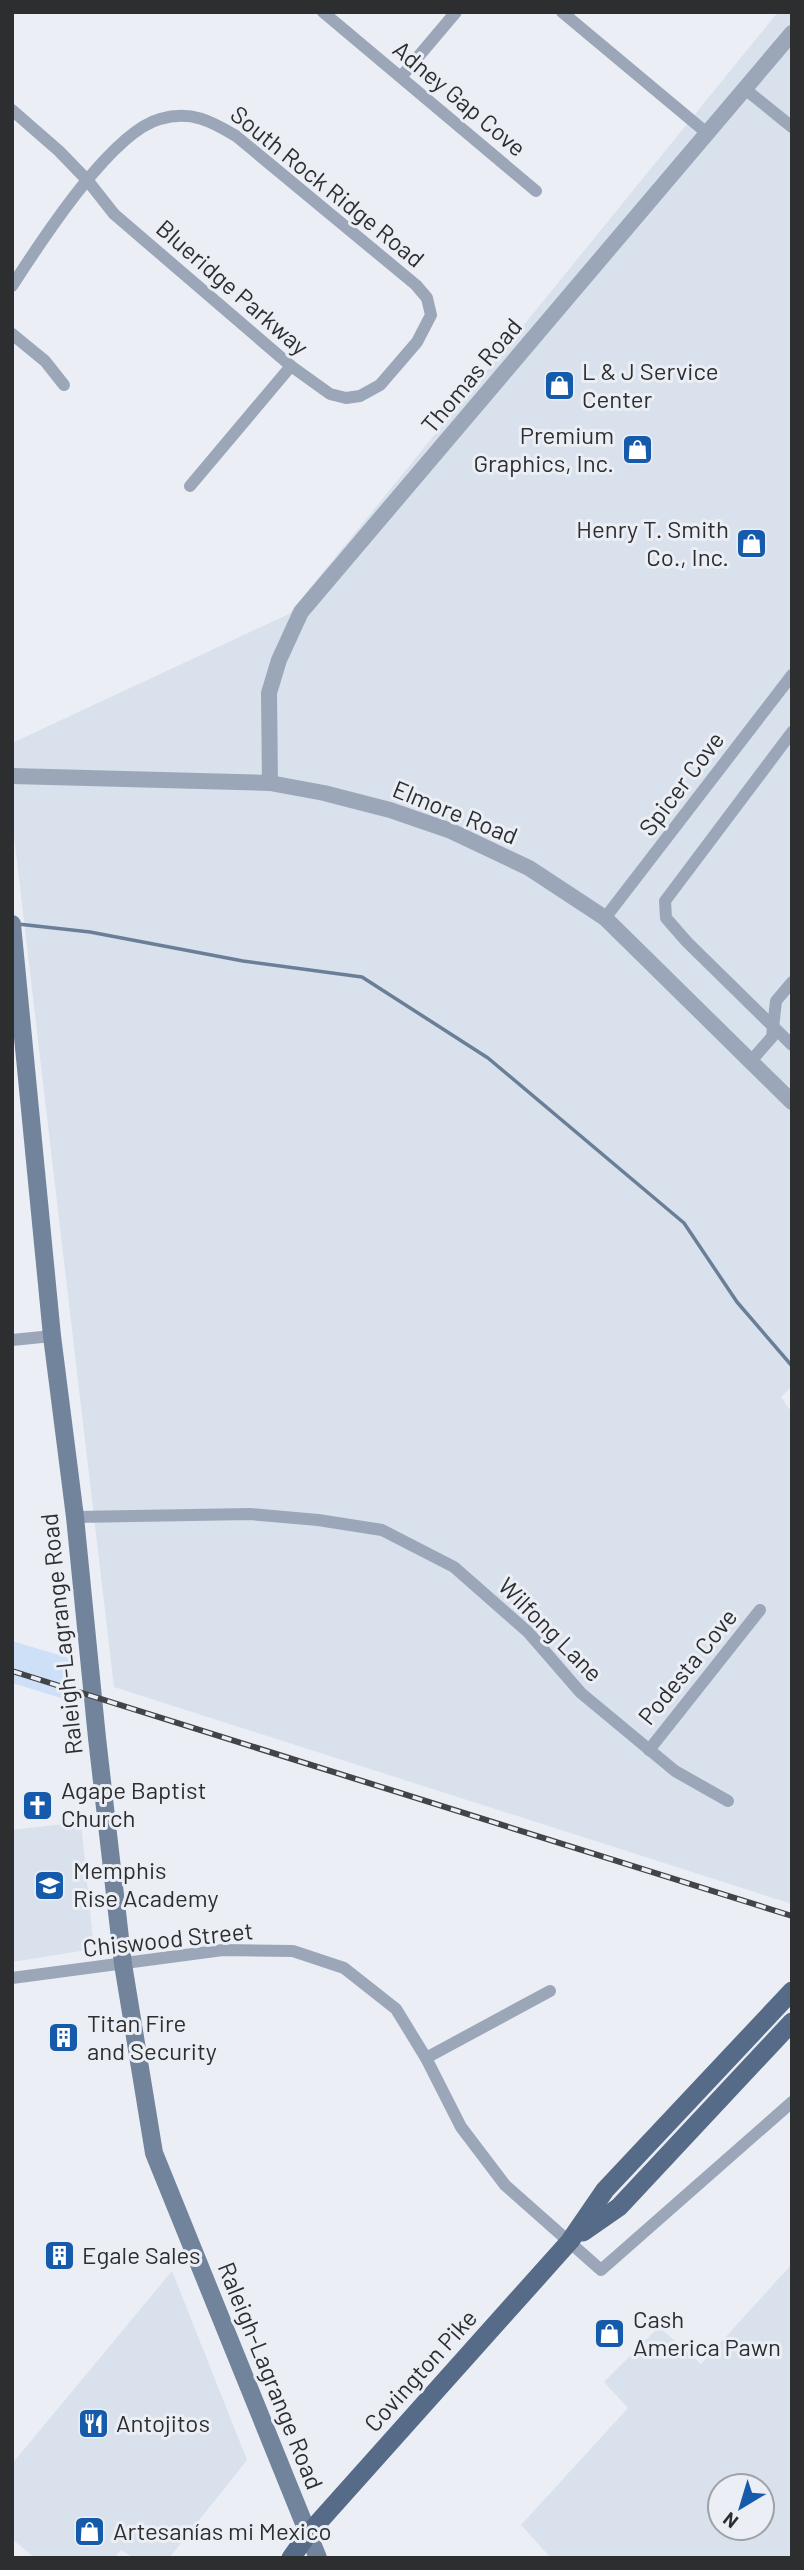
<svg xmlns="http://www.w3.org/2000/svg" width="804" height="2570" font-family="Barlow,sans-serif">
<style>
.built{fill:#d8e1ec;fill-rule:evenodd}
.green{fill:#cee0f7}
.lines{fill:none;stroke-linecap:round;stroke-linejoin:round}
.stream{stroke:#6a7e98;stroke-width:3.5}
.minor{stroke:#9ba7b8;stroke-width:12}
.tertiary{stroke:#9ba7b8;stroke-width:16}
.secondary{stroke:#72849c;stroke-width:18}
.primary{stroke:#566b88;stroke-width:19}
.rail-casing{stroke:#424447;stroke-width:6}
.rail{stroke:#ebeff5;stroke-width:3.5;stroke-dasharray:10;stroke-linecap:butt}
.labels{text-anchor:middle;stroke-width:6;stroke-linejoin:round;paint-order:stroke}
.street-label{font-size:24px;fill:#2c2e30;stroke:#ebeff5}
.poi-label{font-size:24px;fill:#2c2e30;stroke:#ebeff5;text-anchor:start}
</style>
<rect width="100%" height="100%" fill="#ebeff5"/>
<!-- built -->
<g class="built">
<polygon points="778,12 792,12 792,1386 781,1397 792,1413 792,1904 114,1687 12,819 12,743 289,614"/>
<polygon points="81,1822 93,1940 87,1950 12,1962 12,1830"/>
<path d="M 792,2264 L 792,2558 L 551,2558 L 521,2525 L 628,2408 L 604,2382 L 659,2327 L 701,2364 ZM 720,2486 L 762,2486 L 762,2528 L 720,2528 Z"/>
<polygon points="172,2271 247,2460 169,2558 134,2558 121,2550 114,2558 35,2558 12,2539 12,2464"/>
</g>
<!-- green -->
<polygon class="green" points="12,1641 69,1658 68,1700 12,1683"/>
<g class="lines">
<!-- stream -->
<polyline class="stream" points="18,924 90,932 243,961 362,977 488,1058 684,1223 737,1302 792,1366"/>
<!-- minor -->
<g class="minor">
<polyline points="323,12 536,191"/>
<polyline points="562,12 708,134"/>
<polyline points="401,77 456,12"/>
<polyline points="745,89 792,127"/>
<path d="M 12,110 L 59,151 L 88,181 L 114,214 L 291,366 L 330,394 L 346,398 L 360,396 L 380,385 L 417,342 L 431,315 L 427,298 L 416,285 L 236,136 C 211,121 191,110 160,119 C 111,132 40,243 12,286"/>
<polyline points="12,334 45,361 64,385"/>
<polyline points="190,486 291,366"/>
<polyline points="792,732 665,901 666,918 687,942 792,1045"/>
<polyline points="605,918 792,675"/>
<polyline points="750,1062 772,1037 776,1001 792,982"/>
<polyline points="12,1340 52,1336"/>
<polyline points="75,1517 250,1514 318,1520 382,1530 454,1567 528,1632 581,1693 675,1771 728,1801"/>
<polyline points="649,1750 760,1610"/>
<polyline points="12,1978 223,1950 293,1951 344,1968 396,2009 426,2058 461,2127 505,2185 601,2270 792,2102"/>
<polyline points="426,2058 550,1991"/>
</g>
<!-- tertiary -->
<g class="tertiary">
<polyline points="12,776 270,783 324,793 390,810 451,831 529,868 605,918 792,1102"/>
<polyline points="270,783 269,693 279,660 301,612 792,33"/>
</g>
<!-- secondary -->
<polyline class="secondary" points="12,924 52,1336 75,1517 97,1738 123,1964 154,2153 318,2558"/>
<!-- primary -->
<g class="primary">
<polyline points="583,2232 619,2207 792,2022"/>
<polyline points="291,2558 308,2534 570,2241 605,2190 792,1991"/>
</g>
<defs>
<polyline id="rail" points="12,1671 792,1916"/>
</defs>
<!-- rail casing -->
<use href="#rail" class="rail-casing"/>
<!-- rail -->
<use href="#rail" class="rail"/>
</g>
<!-- icons -->
<defs>
<symbol id="shop-square" viewBox="-11 -11 22 22"><rect x="-9" y="-9" width="18" height="18" rx="4" fill="#165bab" stroke="#ebeff5"/><path d="M-5-2.5h2.3a2.7 3.5 0 0 1 5.4 0H5L5.5 6h-11ZM-1.5-2.5h3a1.5 2.3 0 0 0-3 0Z" fill="#fff"/></symbol>
<symbol id="church-square" viewBox="-11 -11 22 22"><rect x="-9" y="-9" width="18" height="18" rx="4" fill="#165bab" stroke="#ebeff5"/><path d="M-1.2-6h2.4v3.5h3.3v2.4h-3.3V6h-2.4V-.1h-3.3v-2.4h3.3Z" fill="#fff"/></symbol>
<symbol id="school-square" viewBox="-11 -11 22 22"><rect x="-9" y="-9" width="18" height="18" rx="4" fill="#165bab" stroke="#ebeff5"/><path d="M0-5L7-2L0 1L-7-2ZM-4 1L0 2.5L4 1V4Q0 6-4 4Z" fill="#fff"/></symbol>
<symbol id="building-square" viewBox="-11 -11 22 22"><rect x="-9" y="-9" width="18" height="18" rx="4" fill="#165bab" stroke="#ebeff5"/><path d="M-4-6H4V6H1V3H-1V6H-4ZM-2.5-4.3h1.7v1.8h-1.7ZM.8-4.3h1.7v1.8H.8ZM-2.5-1h1.7V.8h-1.7ZM.8-1h1.7V.8H.8Z" fill="#fff"/></symbol>
<symbol id="restaurant-square" viewBox="-11 -11 22 22"><rect x="-9" y="-9" width="18" height="18" rx="4" fill="#165bab" stroke="#ebeff5"/><path d="M-5-6h1v4h1v-4h1v4h1v-4h1v5L-1.5 .5V6h-2V.5L-5-1ZM5-6V6H3V1.5H1.5Q1.5-4 5-6Z" fill="#fff"/></symbol>
</defs>
<g fill-rule="evenodd">
<use href="#shop-square" x="542" y="368" width="35" height="35"/>
<use href="#shop-square" x="620" y="432" width="35" height="35"/>
<use href="#shop-square" x="734" y="526" width="35" height="35"/>
<use href="#church-square" x="20" y="1788" width="35" height="35"/>
<use href="#school-square" x="32" y="1868" width="35" height="35"/>
<use href="#building-square" x="46" y="2020" width="35" height="35"/>
<use href="#building-square" x="42" y="2238" width="35" height="35"/>
<use href="#shop-square" x="592" y="2316" width="35" height="35"/>
<use href="#restaurant-square" x="76" y="2406" width="35" height="35"/>
<use href="#shop-square" x="72" y="2514" width="35" height="35"/>
</g>
<g class="labels">
<!-- street labels -->
<g class="street-label">
<text transform="translate(459 99) rotate(40)" y="8">Adney Gap Cove</text>
<text transform="translate(327 187) rotate(39)" y="8">South Rock Ridge Road</text>
<text transform="translate(232 288) rotate(41)" y="8">Blueridge Parkway</text>
<text transform="translate(472 376) rotate(-50)" y="8">Thomas Road</text>
<text transform="translate(682 784) rotate(-53)" y="8">Spicer Cove</text>
<text transform="translate(455 813) rotate(22)" y="8">Elmore Road</text>
<text transform="translate(550 1630) rotate(45)" y="8">Wilfong Lane</text>
<text transform="translate(62 1634) rotate(-96)" y="8">Raleigh-Lagrange Road</text>
<text transform="translate(688 1667) rotate(-51)" y="8">Podesta Cove</text>
<text transform="translate(168 1940) rotate(-6)" y="8">Chiswood Street</text>
<text transform="translate(421 2371) rotate(-48)" y="8">Covington Pike</text>
<text transform="translate(270 2376) rotate(68)" y="8">Raleigh-Lagrange Road</text>
</g>
<!-- poi labels -->
<g class="poi-label">
<text x="582" y="380">L &amp; J Service<tspan x="582" dy="28">Center</tspan></text>
<text x="614" y="444" text-anchor="end">Premium<tspan x="614" dy="28">Graphics, Inc.</tspan></text>
<text x="729" y="538" text-anchor="end">Henry T. Smith<tspan x="729" dy="28">Co., Inc.</tspan></text>
<text x="61" y="1799">Agape Baptist<tspan x="61" dy="28">Church</tspan></text>
<text x="73" y="1879">Memphis<tspan x="73" dy="28">Rise Academy</tspan></text>
<text x="87" y="2032">Titan Fire<tspan x="87" dy="28">and Security</tspan></text>
<text x="82" y="2264">Egale Sales</text>
<text x="633" y="2328">Cash<tspan x="633" dy="28">America Pawn</tspan></text>
<text x="116" y="2432">Antojitos</text>
<text x="113" y="2540">Artesanías mi Mexico</text>
</g>
</g>
<!-- border -->
<rect width="804" height="2570" fill="none" stroke="#2c2e30" stroke-width="28"/>
<!-- north arrow -->
<g transform="translate(741 2507) rotate(218)"><circle r="33" fill="#ebeff5" stroke="#9fa2a6" stroke-width="2"/>
<path d="M0-5L12 26L0 18L-12 26Z" fill="#165bab"/>
<text y="-10" font-size="19" font-weight="bold" text-anchor="middle" fill="#2c2e30">N</text>
</g>
</svg>
